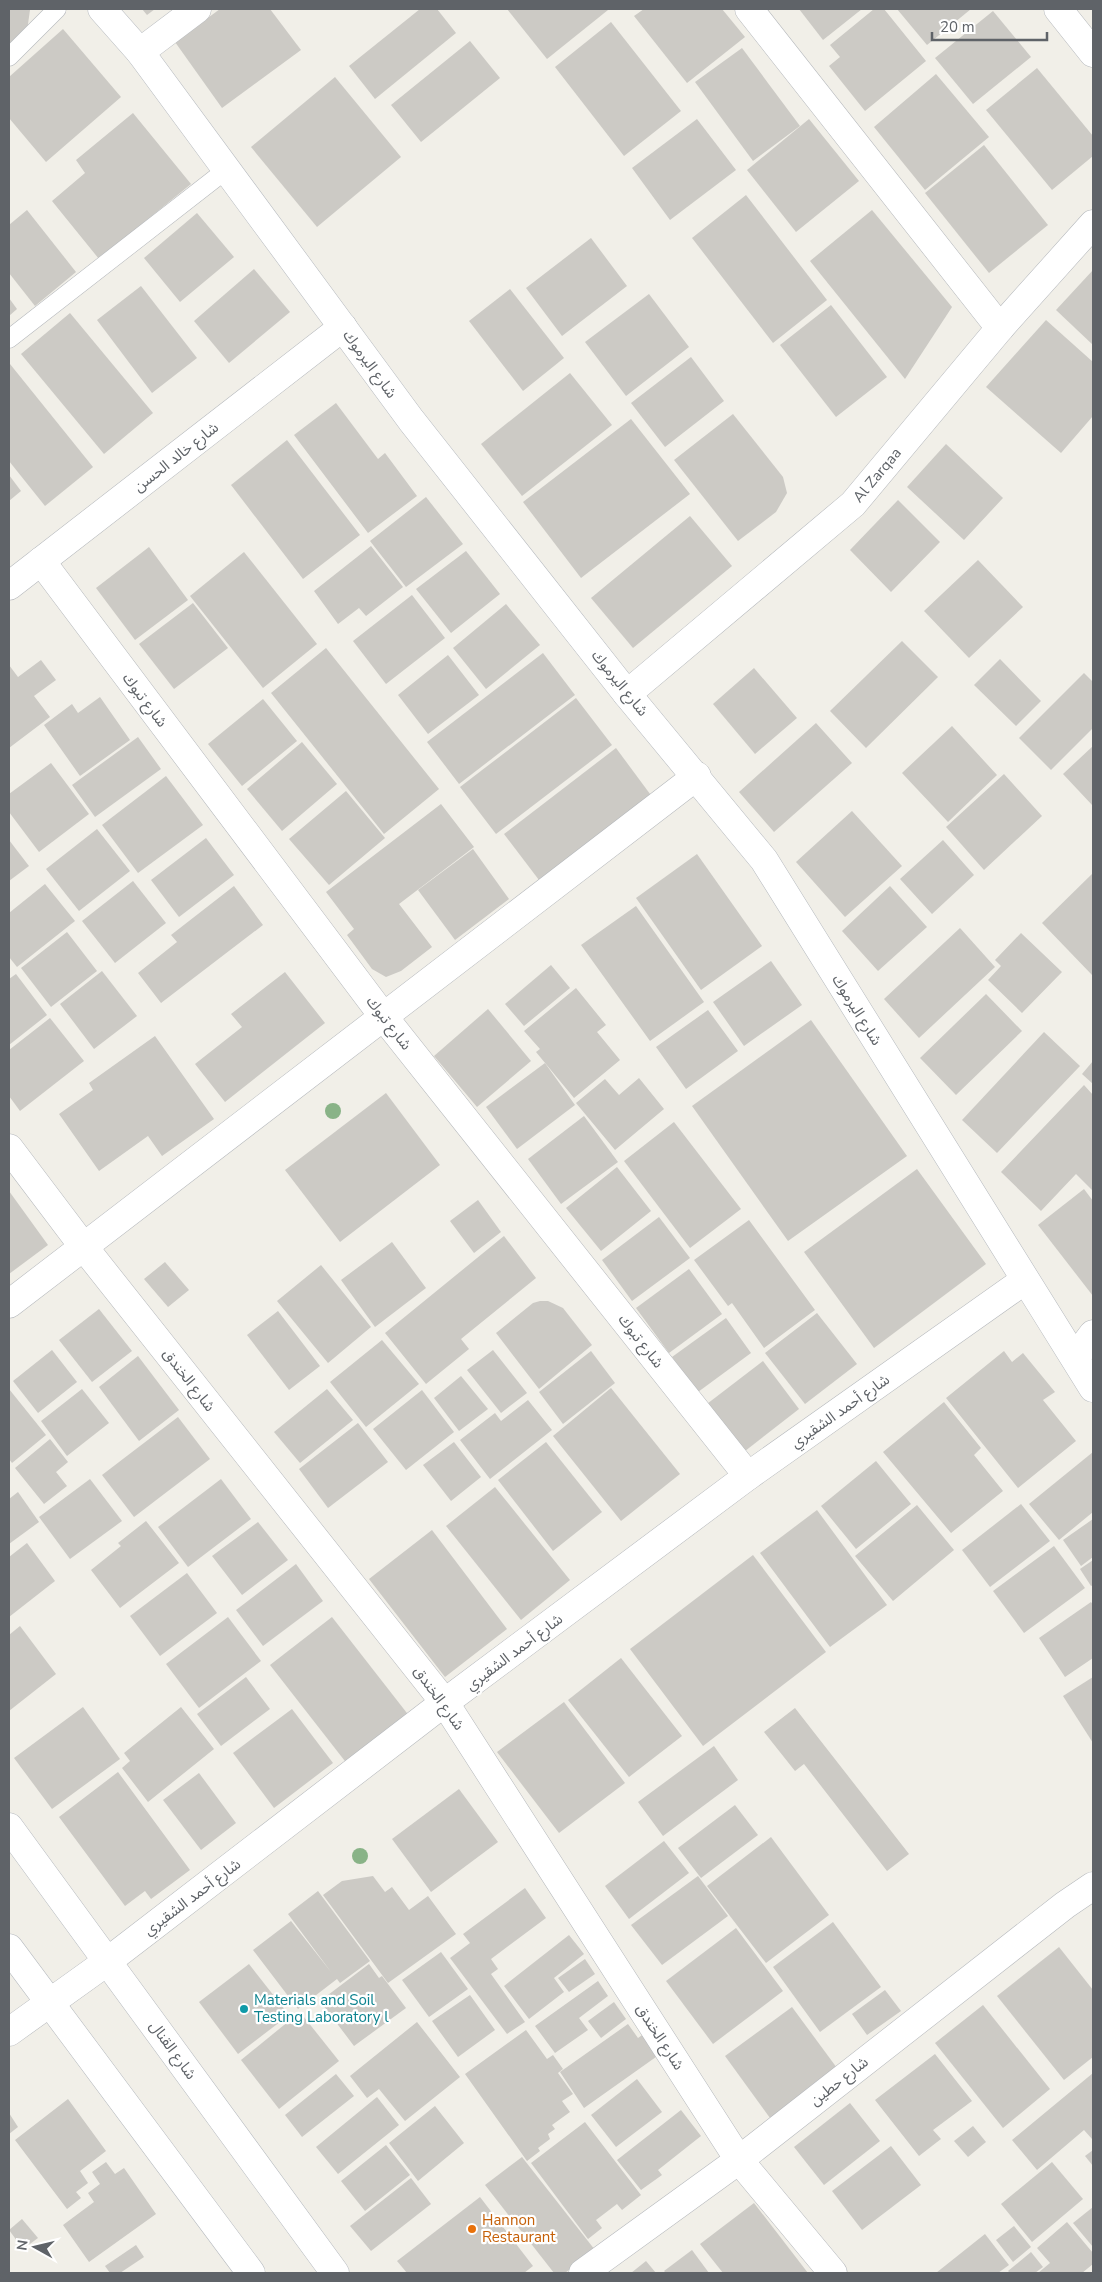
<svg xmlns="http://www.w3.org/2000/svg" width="1102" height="2282" font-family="'Nunito Sans','Noto Sans Arabic',sans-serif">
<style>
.building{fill:#cccac5}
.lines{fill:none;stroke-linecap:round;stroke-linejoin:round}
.lane-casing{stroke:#b5b8bc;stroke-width:19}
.street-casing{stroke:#b5b8bc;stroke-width:29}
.secondary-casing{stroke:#b6babf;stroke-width:29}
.lane{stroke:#fff;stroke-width:18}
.street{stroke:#fff;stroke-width:28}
.secondary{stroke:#fff;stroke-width:28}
.tree{fill:#89b387}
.culture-dot{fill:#0f9aa8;stroke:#fff;stroke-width:2}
.food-dot{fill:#e8710a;stroke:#fff;stroke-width:2}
.labels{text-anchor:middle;stroke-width:4.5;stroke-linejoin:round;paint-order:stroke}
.street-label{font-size:15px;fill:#5f6368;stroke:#fff}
.culture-label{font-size:15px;fill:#0d838f;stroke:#fff;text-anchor:start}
.food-label{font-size:15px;fill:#c56008;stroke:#fff;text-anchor:start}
</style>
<rect width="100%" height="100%" fill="#f1efe8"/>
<!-- building -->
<g class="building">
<polygon points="9,9 30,10 27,31 9,51"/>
<polygon points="142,9 155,9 147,15"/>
<polygon points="220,9 270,9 301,50 222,108 175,42"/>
<polygon points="420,9 437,9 456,33 375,99 349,66"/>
<polygon points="507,9 606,9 608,10 547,59"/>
<polygon points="644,9 722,9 745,37 687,83 634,16"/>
<polygon points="799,9 862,9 823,40"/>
<polygon points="874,9 884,9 926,61 865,111 829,66 840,57 830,45"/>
<polygon points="897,9 971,9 927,45"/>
<polygon points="993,11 1031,57 973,104 935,58"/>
<polygon points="611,22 681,111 624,156 555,67"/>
<polygon points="63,29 121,97 46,162 9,118 9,77"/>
<polygon points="470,41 500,78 421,142 391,105"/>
<polygon points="742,48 800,126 753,161 695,82"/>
<polygon points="1037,68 1093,136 1093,156 1052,190 986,110"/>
<polygon points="936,74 989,137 925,190 874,127"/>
<polygon points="335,77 401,157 317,227 251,147"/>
<polygon points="133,113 191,184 99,259 52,201 85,173 76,160"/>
<polygon points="697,119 736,170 670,220 632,168"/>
<polygon points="809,119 859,181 796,232 747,170"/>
<polygon points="984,145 1048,225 989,273 925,193"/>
<polygon points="746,195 827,300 773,343 692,238"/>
<polygon points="27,210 76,272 35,306 9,273 9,225"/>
<polygon points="872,210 952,307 905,379 810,261"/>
<polygon points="197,213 234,257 180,302 144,258"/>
<polygon points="591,238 627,286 562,336 526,288"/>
<polygon points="254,269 290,312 229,363 194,321"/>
<polygon points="1093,270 1093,345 1056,310"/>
<polygon points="141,286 197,358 152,393 97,320"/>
<polygon points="510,289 564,358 523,391 469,321"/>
<polygon points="649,294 689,347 626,396 585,342"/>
<polygon points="9,298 17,309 9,316"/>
<polygon points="831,305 887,377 836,417 780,345"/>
<polygon points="70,313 153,413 104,454 21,354"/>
<polygon points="1046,320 1093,362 1093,416 1061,453 986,387"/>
<polygon points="691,357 724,401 665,447 631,403"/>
<polygon points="10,364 93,467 45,506 9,461 9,365"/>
<polygon points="570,373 612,425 522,496 481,444"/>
<polygon points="336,403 378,459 385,453 417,496 368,533 294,435"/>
<polygon points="733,414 783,477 787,493 776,512 738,541 674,460"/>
<polygon points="631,419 690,494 581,578 523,502"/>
<polygon points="287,440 360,535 303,579 231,485"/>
<polygon points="946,444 1003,498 964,540 907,487"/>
<polygon points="9,475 21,491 9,501"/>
<polygon points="426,497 463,544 406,587 370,541"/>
<polygon points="898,500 940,542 891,592 850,550"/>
<polygon points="690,516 732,566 633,648 591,598"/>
<polygon points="371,546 403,587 366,616 359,608 338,624 314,591"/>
<polygon points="149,547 188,600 135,640 96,588"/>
<polygon points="466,551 500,594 451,633 416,589"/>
<polygon points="244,552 317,644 263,688 190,596"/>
<polygon points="978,560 1023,607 969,658 924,611"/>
<polygon points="412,595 445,638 386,684 353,641"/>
<polygon points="193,603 228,648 174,689 139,644"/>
<polygon points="506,604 540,645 486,689 453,648"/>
<polygon points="902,641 938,677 866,748 830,711"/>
<polygon points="326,648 439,789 384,834 271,693"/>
<polygon points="543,653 575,695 459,784 427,742"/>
<polygon points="448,655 479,695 428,734 398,695"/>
<polygon points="1000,659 1041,701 1016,726 974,685"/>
<polygon points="41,660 56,680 34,696 50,717 9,748 9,665 18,677"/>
<polygon points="754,668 797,718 755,754 713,704"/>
<polygon points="1084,673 1093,682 1093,728 1051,770 1019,738"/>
<polygon points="100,697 130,740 80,776 44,725 72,704 78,713"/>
<polygon points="576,698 612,745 496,834 460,787"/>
<polygon points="263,699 297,741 242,786 208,744"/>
<polygon points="816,723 852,763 774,832 739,792"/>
<polygon points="952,726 997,775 948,822 902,773"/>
<polygon points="138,737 161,769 95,817 72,785"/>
<polygon points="302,742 337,784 282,831 247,789"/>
<polygon points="1093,746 1093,806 1063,774"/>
<polygon points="616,748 653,798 542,884 504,834"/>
<polygon points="51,763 89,814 39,852 9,812 9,794"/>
<polygon points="1004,774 1042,816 984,870 946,827"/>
<polygon points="166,776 203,825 138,873 102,825"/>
<polygon points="346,791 385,838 329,885 289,839"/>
<polygon points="441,804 474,847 399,904 432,947 401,971 386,977 372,969 347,935 354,929 326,892"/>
<polygon points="852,811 902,866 845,917 796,862"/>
<polygon points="97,829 130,871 79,911 46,869"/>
<polygon points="206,838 234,875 179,917 151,880"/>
<polygon points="9,840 29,866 9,881"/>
<polygon points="943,840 974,875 932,914 900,879"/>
<polygon points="473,849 509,899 455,940 418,890"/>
<polygon points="697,854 762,946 701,990 636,898"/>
<polygon points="1093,873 1093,976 1042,923"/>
<polygon points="133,881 166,923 115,963 82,921"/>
<polygon points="45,884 75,921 17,967 9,957 9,913"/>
<polygon points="234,886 263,925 161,1003 138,973 177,942 171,935"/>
<polygon points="890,886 927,927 878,971 842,931"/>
<polygon points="636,906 704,1002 650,1041 581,945"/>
<polygon points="960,928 995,967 919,1038 884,999"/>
<polygon points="67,932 97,971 51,1007 21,968"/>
<polygon points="1021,933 1062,972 1022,1013 988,980 1001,966 995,960"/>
<polygon points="771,961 802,1005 744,1046 713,1002"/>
<polygon points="551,965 570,988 524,1026 505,1004"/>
<polygon points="102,971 137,1016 94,1049 60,1004"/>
<polygon points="285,972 325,1023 225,1102 195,1064 242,1027 231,1014"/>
<polygon points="16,974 47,1015 9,1045 9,979"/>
<polygon points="576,988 606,1025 597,1032 620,1060 574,1098 536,1052 540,1049 524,1031"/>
<polygon points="986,994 1022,1031 956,1095 920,1058"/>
<polygon points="488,1009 531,1061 477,1107 434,1056"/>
<polygon points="708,1010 738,1051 686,1089 656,1047"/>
<polygon points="50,1018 84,1061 20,1111 9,1096 9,1050"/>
<polygon points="811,1020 907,1156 788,1241 692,1106"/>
<polygon points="1044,1032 1080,1066 997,1153 962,1120"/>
<polygon points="155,1036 214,1119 162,1156 148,1136 99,1171 59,1114 93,1090 89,1083"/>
<polygon points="1093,1061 1093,1084 1082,1074"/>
<polygon points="545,1063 575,1105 517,1149 486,1107"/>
<polygon points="639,1078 664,1109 615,1150 576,1103 605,1079 619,1095"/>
<polygon points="1084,1085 1093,1095 1093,1191 1076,1174 1041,1211 1001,1172"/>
<polygon points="386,1093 440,1165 340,1242 285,1170"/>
<polygon points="584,1116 618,1162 561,1204 528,1159"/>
<polygon points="674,1122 741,1209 690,1248 624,1161"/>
<polygon points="617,1167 651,1211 601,1251 566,1208"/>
<polygon points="917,1169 986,1264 874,1348 804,1252"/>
<polygon points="1084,1189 1093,1201 1093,1296 1038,1225"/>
<polygon points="9,1191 48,1245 9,1274"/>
<polygon points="478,1200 501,1232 474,1253 450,1221"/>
<polygon points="659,1217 690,1258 632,1301 602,1260"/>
<polygon points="749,1220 815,1310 764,1348 732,1303 728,1306 694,1260"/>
<polygon points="504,1236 536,1278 461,1339 469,1349 426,1384 385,1333"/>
<polygon points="392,1242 426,1288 375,1327 341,1280"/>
<polygon points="165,1262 189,1290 168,1307 144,1279"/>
<polygon points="321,1265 371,1327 328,1363 277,1301"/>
<polygon points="689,1269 722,1314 669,1353 636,1308"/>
<polygon points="540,1301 548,1301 563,1308 592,1345 539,1389 496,1333 533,1303"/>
<polygon points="99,1309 132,1351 92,1382 59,1340"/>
<polygon points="278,1311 320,1366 289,1390 247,1335"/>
<polygon points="817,1313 857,1364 805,1404 765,1353"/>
<polygon points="726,1318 751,1353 698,1392 672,1357"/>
<polygon points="382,1340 419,1384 366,1427 330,1382"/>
<polygon points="52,1350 77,1382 38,1413 13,1381"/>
<polygon points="493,1350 527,1393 501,1413 467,1370"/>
<polygon points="591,1351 615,1383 563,1424 539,1392"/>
<polygon points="1004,1351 1012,1362 1023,1353 1055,1392 1043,1400 1076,1441 1018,1488 946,1398"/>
<polygon points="138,1356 179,1410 139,1441 99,1387"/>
<polygon points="763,1361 799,1409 740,1455 703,1407"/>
<polygon points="461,1376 488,1409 459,1431 434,1398"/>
<polygon points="611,1388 680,1474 621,1521 553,1436"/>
<polygon points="9,1389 46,1435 12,1463 9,1459"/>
<polygon points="82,1389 109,1423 67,1456 41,1421"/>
<polygon points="327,1389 353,1420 300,1463 274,1432"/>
<polygon points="422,1390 454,1432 406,1470 373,1429"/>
<polygon points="528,1400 552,1430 490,1479 460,1440 495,1413 501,1421"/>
<polygon points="944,1402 981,1448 974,1455 1003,1491 951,1533 883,1452"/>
<polygon points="178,1417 210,1459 134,1517 102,1475"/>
<polygon points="358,1423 388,1462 328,1508 299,1469"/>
<polygon points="50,1439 68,1462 56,1472 67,1486 44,1504 15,1468"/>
<polygon points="454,1442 481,1477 451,1501 423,1465"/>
<polygon points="546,1442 602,1512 553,1551 498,1480"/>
<polygon points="1093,1452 1093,1512 1059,1540 1029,1504"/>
<polygon points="876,1461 911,1504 856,1549 821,1506"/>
<polygon points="90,1479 122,1521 70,1559 39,1517"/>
<polygon points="221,1479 251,1519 188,1567 158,1527"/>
<polygon points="495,1487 570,1580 521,1620 446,1526"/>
<polygon points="18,1492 39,1522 9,1544 9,1499"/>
<polygon points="1021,1504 1050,1541 990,1587 962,1550"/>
<polygon points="917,1505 954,1550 893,1601 855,1556"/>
<polygon points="817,1510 887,1605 830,1647 760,1553"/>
<polygon points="1093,1519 1093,1557 1081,1566 1063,1540"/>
<polygon points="146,1521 179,1563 120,1608 91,1570 121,1546 118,1543"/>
<polygon points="258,1522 288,1560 242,1595 212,1556"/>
<polygon points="432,1530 507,1629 445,1677 369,1579"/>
<polygon points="27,1543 55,1581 9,1617 9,1557"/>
<polygon points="1054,1546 1085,1588 1024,1633 993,1591"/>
<polygon points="753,1555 826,1652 703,1746 630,1649"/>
<polygon points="1093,1560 1093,1585 1091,1586 1080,1569"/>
<polygon points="296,1564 323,1601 263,1646 236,1610"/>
<polygon points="187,1573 217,1613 160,1656 130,1616"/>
<polygon points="1091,1602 1093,1605 1093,1658 1065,1677 1039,1638"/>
<polygon points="228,1617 261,1661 199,1708 166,1664"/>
<polygon points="332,1617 410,1717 348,1765 270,1665"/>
<polygon points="20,1626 56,1674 9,1711 9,1635"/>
<polygon points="621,1658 682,1736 629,1777 568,1700"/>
<polygon points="246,1677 270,1709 221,1746 197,1714"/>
<polygon points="1093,1677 1093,1743 1063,1696"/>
<polygon points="564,1702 625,1783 559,1833 497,1752"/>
<polygon points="83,1707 120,1759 52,1809 14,1758"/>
<polygon points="181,1707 214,1749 148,1802 122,1768 130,1761 124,1753"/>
<polygon points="795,1708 909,1854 887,1871 804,1764 795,1771 764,1732"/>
<polygon points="292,1709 333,1763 274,1808 233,1753"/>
<polygon points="714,1746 738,1780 663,1836 638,1802"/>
<polygon points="118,1772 190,1870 151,1899 145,1891 125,1906 59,1817"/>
<polygon points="199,1773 236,1823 201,1850 163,1800"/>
<polygon points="459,1789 498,1842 431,1892 392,1839"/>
<polygon points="735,1805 758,1835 701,1878 678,1848"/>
<polygon points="771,1837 829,1915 766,1963 707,1886"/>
<polygon points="664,1841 689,1873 629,1919 605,1886"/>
<polygon points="373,1876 385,1892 392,1887 409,1910 428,1896 456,1934 388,1983 323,1895 342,1881"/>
<polygon points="698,1876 728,1916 662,1965 631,1925"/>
<polygon points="525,1888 546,1918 491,1959 498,1969 491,1974 525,2022 507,2034 450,1958 470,1943 463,1934"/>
<polygon points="318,1891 370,1961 340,1983 337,1979 298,2009 253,1950 291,1921 331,1972 288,1914"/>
<polygon points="833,1922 881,1987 820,2032 773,1967"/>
<polygon points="736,1928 783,1991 713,2044 666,1981"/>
<polygon points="569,1935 584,1954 554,1978 564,1992 529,2019 504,1986"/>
<polygon points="1059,1947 1093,1990 1093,2057 1064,2080 997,1996"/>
<polygon points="441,1952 468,1989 429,2017 402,1980"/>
<polygon points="585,1959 595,1974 569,1992 558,1978"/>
<polygon points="249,1964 289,2015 238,2054 199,2002"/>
<polygon points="369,1964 379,1978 382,1976 406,2008 354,2046 320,2001"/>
<polygon points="598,1981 608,1996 579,2018 588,2030 555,2053 535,2026"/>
<polygon points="885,1990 901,2011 867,2035 852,2014"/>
<polygon points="470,1995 495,2030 458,2057 432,2021"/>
<polygon points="614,2002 626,2019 601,2038 588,2021"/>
<polygon points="983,2005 1050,2089 1003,2128 935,2043"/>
<polygon points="792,2007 837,2068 770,2118 725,2056"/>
<polygon points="300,2012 339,2061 279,2109 241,2060"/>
<polygon points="417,2022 460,2077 405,2121 379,2089 367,2098 350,2076"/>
<polygon points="628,2024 638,2038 648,2031 663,2052 584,2108 560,2072"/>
<polygon points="526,2030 547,2059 553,2055 563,2069 558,2073 573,2094 562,2101 570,2112 552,2125 555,2129 548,2134 550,2139 538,2148 540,2151 527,2161 465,2074"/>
<polygon points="935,2054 972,2101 933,2130 941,2139 919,2156 875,2100"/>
<polygon points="1093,2073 1093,2138 1092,2139 1084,2130 1037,2170 1012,2140"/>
<polygon points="336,2074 354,2096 302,2137 285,2115"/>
<polygon points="637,2079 662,2112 616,2147 591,2115"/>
<polygon points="377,2097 399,2125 338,2174 316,2147"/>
<polygon points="68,2099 106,2151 80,2171 88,2183 76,2192 81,2198 67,2209 15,2140"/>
<polygon points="850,2103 880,2141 824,2185 794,2147"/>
<polygon points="435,2106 464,2143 418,2181 389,2143"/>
<polygon points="681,2110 701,2136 658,2170 662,2175 641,2190 617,2160"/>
<polygon points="9,2113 18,2127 9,2134"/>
<polygon points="585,2122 641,2195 622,2210 617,2204 596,2220 602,2228 588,2239 531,2163"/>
<polygon points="973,2126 986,2142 968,2157 954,2141"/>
<polygon points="386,2145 410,2175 365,2211 341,2181"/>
<polygon points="891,2146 921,2185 862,2230 832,2191"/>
<polygon points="1093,2150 1093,2166 1085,2156"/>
<polygon points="522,2157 595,2250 565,2273 554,2273 485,2185"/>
<polygon points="106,2162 115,2174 124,2168 156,2214 89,2262 63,2225 94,2202 88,2193 100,2184 92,2172"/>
<polygon points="1052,2162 1083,2199 1032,2242 1001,2204"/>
<polygon points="411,2178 431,2204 371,2251 350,2226"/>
<polygon points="480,2197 533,2266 524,2273 407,2273 397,2261"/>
<polygon points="754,2203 808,2273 723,2273 700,2244"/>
<polygon points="1093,2207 1093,2247 1073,2223"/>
<polygon points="22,2219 38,2238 23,2249 9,2230"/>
<polygon points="1067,2222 1093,2253 1093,2264 1082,2273 1038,2273 1050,2263 1037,2248"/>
<polygon points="1014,2226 1031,2247 1013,2262 996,2240"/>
<polygon points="985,2234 1009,2265 998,2273 936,2273"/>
<polygon points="136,2245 144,2257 120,2273 110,2273 105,2266"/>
<polygon points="692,2250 709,2273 666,2273 664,2271"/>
<polygon points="1031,2252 1043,2267 1035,2273 1010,2273 1008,2271"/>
<polygon points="646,2261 656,2273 631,2273"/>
</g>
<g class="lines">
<defs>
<g id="lane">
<polyline points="9,57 57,9"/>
<polyline points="9,339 226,170"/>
</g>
<g id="street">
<polyline points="749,9 1000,328"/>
<polyline points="1058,9 1093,53"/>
<polyline points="140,52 197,9"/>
<polyline points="41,561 383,1016 748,1476"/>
<polyline points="9,586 343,327"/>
<polyline points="627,694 853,504 1000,328 1093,224"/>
<polyline points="9,1148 83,1246 445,1703 739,2160 833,2273"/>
<polyline points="9,1304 697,776"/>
<polyline points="1075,1358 1093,1334"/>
<polyline points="9,2032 108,1961 432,1712 748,1476 1025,1280"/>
<polyline points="583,2273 739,2160 1065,1905 1093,1886"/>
</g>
<g id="secondary">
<polyline points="102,9 140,52 411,420 627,694 764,860 1093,1388"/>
<polyline points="9,1827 335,2273"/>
<polyline points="9,1948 251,2273"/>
</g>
</defs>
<!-- lane casing -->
<use href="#lane" class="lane-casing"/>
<!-- street casing -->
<use href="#street" class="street-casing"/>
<!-- secondary casing -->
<use href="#secondary" class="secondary-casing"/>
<!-- lane -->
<use href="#lane" class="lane"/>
<!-- street -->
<use href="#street" class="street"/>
<!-- secondary -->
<use href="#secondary" class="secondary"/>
</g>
<!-- trees -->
<g class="tree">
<circle cx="333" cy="1111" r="8"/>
<circle cx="360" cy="1856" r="8"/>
</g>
<!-- markers -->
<circle class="culture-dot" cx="244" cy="2009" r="5"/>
<circle class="food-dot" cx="472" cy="2229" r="5"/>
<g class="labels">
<!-- street labels -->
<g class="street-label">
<text transform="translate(370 364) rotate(54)" y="5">شارع اليرموك</text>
<text transform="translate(176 457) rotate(-38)" y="5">شارع خالد الحسن</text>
<text transform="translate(877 475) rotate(-50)" y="5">Al Zarqaa</text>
<text transform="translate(620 683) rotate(51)" y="5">شارع اليرموك</text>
<text transform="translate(145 700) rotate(53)" y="5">شارع تبوك</text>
<text transform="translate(857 1010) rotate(58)" y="5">شارع اليرموك</text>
<text transform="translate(389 1023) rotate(52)" y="5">شارع تبوك</text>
<text transform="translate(641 1341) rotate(52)" y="5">شارع تبوك</text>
<text transform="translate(189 1380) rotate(52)" y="5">شارع الخندق</text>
<text transform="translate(840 1411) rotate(-35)" y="5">شارع أحمد الشقيري</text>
<text transform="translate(514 1652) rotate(-37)" y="5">شارع أحمد الشقيري</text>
<text transform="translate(439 1698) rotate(54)" y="5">شارع الخندق</text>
<text transform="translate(192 1897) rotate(-37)" y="5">شارع أحمد الشقيري</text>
<text transform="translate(660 2037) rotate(57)" y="5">شارع الخندق</text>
<text transform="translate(173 2050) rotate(54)" y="5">شارع القنال</text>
<text transform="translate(839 2081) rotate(-38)" y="5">شارع حطين</text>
</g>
<!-- culture labels -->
<g class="culture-label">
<text x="254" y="2005">Materials and Soil<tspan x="254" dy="17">Testing Laboratory l</tspan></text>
</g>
<!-- food labels -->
<g class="food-label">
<text x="482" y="2225">Hannon<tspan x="482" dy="17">Restaurant</tspan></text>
</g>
</g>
<!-- border -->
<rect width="1102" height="2282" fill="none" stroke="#5f6368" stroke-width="20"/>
<!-- north arrow -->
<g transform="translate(35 2247) rotate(278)" stroke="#ffffff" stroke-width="4" paint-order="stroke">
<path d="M0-4L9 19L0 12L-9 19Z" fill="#5f6368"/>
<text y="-8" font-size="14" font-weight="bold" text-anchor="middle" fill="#5f6368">N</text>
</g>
<!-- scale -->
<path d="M932 32v8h115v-8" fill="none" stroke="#5f6368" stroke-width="2.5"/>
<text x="940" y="32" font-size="15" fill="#5f6368" stroke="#ffffff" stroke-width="4" paint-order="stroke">20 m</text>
</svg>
